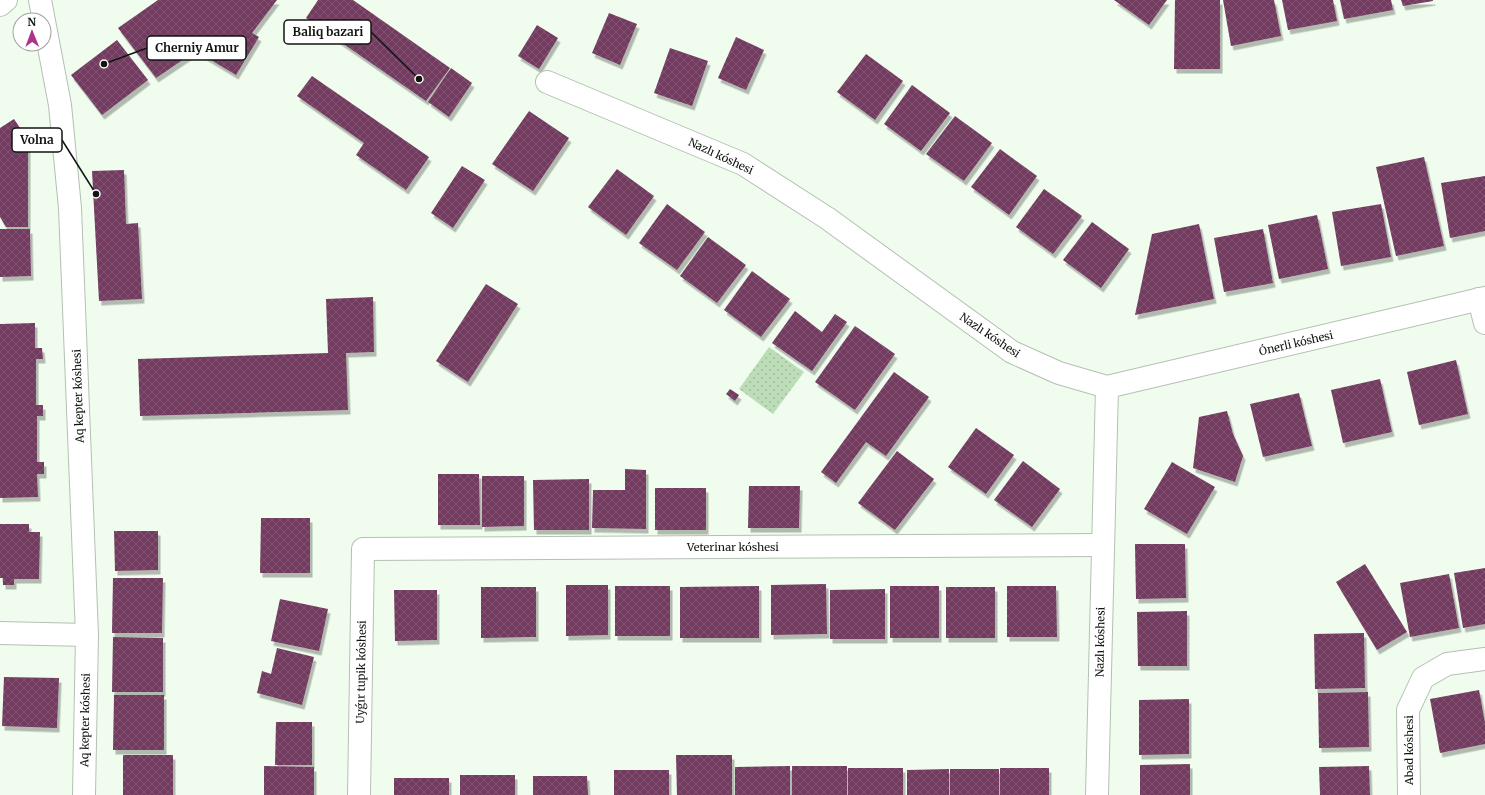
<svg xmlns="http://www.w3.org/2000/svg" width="1485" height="795" font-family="Merriweather,serif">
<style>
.grass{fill:url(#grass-dots)}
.building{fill:url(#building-cross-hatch);filter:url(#shadow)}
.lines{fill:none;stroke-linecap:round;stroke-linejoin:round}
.minor-casing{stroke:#b4c0b3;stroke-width:24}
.major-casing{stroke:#b4c0b3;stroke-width:24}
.minor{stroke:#fff;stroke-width:22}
.major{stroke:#fff;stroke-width:22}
.labels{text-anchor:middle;stroke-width:4;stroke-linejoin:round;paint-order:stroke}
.street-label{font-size:11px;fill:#111510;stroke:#fff}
.leader{fill:none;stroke:#111510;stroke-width:1.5}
.callout-dot{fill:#111510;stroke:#fff;stroke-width:1.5}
.callout{fill:#fff;stroke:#111510;stroke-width:1.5}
.callout-label{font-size:12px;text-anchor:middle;font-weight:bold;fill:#111510}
</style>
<defs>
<pattern id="grass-dots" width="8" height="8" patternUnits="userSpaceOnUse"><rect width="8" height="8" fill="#bcddb7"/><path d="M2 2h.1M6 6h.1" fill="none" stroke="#a1bd9c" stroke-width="1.8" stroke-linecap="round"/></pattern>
<pattern id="building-cross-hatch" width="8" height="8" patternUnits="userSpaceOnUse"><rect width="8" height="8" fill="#723a5f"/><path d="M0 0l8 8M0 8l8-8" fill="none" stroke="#805371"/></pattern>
<filter id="shadow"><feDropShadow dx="2.5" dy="4.5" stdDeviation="0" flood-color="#0004"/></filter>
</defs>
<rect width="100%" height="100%" fill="#f0fdee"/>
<!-- grass -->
<polygon class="grass" points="769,347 804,372 773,414 739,389"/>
<!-- building -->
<g class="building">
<polygon points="158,0 277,0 252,33 259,37 236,75 196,51 156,78 118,28"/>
<polygon points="318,0 353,0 450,68 426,101 306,18"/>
<polygon points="1114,0 1167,0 1149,25"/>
<polygon points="1175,0 1220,0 1220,69 1174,69"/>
<polygon points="1223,0 1274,0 1281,36 1231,46"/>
<polygon points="1282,0 1333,0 1337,21 1288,30"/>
<polygon points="1340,0 1391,0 1393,10 1344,19"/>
<polygon points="1401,0 1433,0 1433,1 1403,6"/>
<polygon points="609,13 637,24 620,65 592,53"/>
<polygon points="537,25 558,38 539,69 518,56"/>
<polygon points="736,37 764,50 746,90 718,78"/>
<polygon points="117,40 148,80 102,115 71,75"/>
<polygon points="670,48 708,61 692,106 654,93"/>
<polygon points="866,54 903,81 875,120 837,92"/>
<polygon points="451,68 472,83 449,117 428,102"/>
<polygon points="312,76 429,157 406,190 356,155 364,143 297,96"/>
<polygon points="912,85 950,113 921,151 884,124"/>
<polygon points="529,111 569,138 533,191 492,164"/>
<polygon points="955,116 992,143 964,181 926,154"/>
<polygon points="14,119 28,140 28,227 6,227 0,217 0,128"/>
<polygon points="1000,149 1037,176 1009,215 971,187"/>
<polygon points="1424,157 1444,246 1396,256 1376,167"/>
<polygon points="462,166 485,180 453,228 431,213"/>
<polygon points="617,169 654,196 626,235 588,207"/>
<polygon points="124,170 126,224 138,223 142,299 99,301 92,171"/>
<polygon points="1485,176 1485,231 1450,238 1441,183"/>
<polygon points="1044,189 1082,216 1053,254 1016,227"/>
<polygon points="667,204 705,232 677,270 639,243"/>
<polygon points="1381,204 1391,257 1341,266 1332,212"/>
<polygon points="1317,215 1328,269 1279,279 1268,225"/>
<polygon points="1092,222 1129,249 1101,288 1063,260"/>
<polygon points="1199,224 1214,299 1135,315 1152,234"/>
<polygon points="0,229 30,229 31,276 0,277"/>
<polygon points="1263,229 1273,283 1224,292 1214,238"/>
<polygon points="708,237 746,265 717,303 680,276"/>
<polygon points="752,271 790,299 761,337 724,310"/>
<polygon points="486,284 518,304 468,382 436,361"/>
<polygon points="373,297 374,352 346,353 348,410 140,416 138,359 328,353 326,299"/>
<polygon points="795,311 822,332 835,314 847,322 812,371 772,343"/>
<polygon points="35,323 35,348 42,348 43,359 36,359 36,405 43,405 43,416 37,416 37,462 44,462 44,474 37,474 38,497 0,498 0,324"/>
<polygon points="855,326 895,354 855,410 815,382"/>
<polygon points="1456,360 1468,414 1419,425 1407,372"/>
<polygon points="894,372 929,397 886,456 866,442 836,483 821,472"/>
<polygon points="1380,379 1392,432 1343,443 1331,390"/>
<polygon points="730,389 739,395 735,401 726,394"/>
<polygon points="1299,393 1312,446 1263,457 1250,404"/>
<polygon points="1227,411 1233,434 1243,456 1235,482 1193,468 1199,417"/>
<polygon points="976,428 1014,455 986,494 948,467"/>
<polygon points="897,451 934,479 895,530 858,503"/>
<polygon points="1023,461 1060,489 1032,527 994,500"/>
<polygon points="1172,462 1215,487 1187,534 1144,509"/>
<polygon points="625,469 646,470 646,529 592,528 593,490 625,490"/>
<polygon points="438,474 479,474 480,525 438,525"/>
<polygon points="482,476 524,476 524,526 482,527"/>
<polygon points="589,479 589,530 534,530 533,480"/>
<polygon points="749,486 800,486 799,528 748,528"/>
<rect x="655" y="488" width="51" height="42"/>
<polygon points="261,518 310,518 310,573 260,573"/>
<polygon points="0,524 29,524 29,532 40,532 39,579 14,579 14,585 3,585 3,578 0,578"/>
<polygon points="114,531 158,531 158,570 115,571"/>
<polygon points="1135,544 1185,544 1186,598 1136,599"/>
<polygon points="1365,564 1407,632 1377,650 1336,582"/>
<polygon points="1485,568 1485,624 1463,628 1454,573"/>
<polygon points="1449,574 1459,628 1410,637 1400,583"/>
<polygon points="113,578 163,578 162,633 112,633"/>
<polygon points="826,584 827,634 771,635 771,585"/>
<polygon points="566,585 608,585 608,635 566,636"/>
<rect x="615" y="586" width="55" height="50"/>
<polygon points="759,586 759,638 680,638 680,587"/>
<rect x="890" y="586" width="49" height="52"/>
<polygon points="1007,586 1056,586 1057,637 1007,637"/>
<polygon points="481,587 536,587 536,637 481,638"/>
<rect x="946" y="587" width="49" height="51"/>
<polygon points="885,589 885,639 830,639 830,590"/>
<polygon points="394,590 437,590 437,640 395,641"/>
<polygon points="280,599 328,609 319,651 271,641"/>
<polygon points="1187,611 1187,666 1138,666 1137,612"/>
<polygon points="1364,633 1365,688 1315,689 1314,634"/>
<polygon points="113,637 163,638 163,692 112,692"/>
<polygon points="277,648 314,657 302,705 257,693 262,671 271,674"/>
<polygon points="4,677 59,678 57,728 2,726"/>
<polygon points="1479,690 1485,723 1485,744 1440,753 1430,699"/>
<polygon points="1368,692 1369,747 1319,748 1318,693"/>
<polygon points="114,695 164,695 164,750 113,750"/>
<polygon points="1189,699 1189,754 1139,755 1139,700"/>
<polygon points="276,722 312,722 312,765 275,765"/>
<rect x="123" y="755" width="50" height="40"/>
<polygon points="676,755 732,755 732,795 677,795"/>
<polygon points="1190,764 1190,795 1140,795 1140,765"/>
<polygon points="264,766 314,767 314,795 264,795"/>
<polygon points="790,766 790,795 735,795 735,767"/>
<rect x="792" y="766" width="55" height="29"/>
<polygon points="1369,766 1370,795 1320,795 1319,767"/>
<rect x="848" y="768" width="55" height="27"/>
<rect x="1000" y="768" width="49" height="27"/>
<polygon points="949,769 949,795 907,795 907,770"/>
<rect x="950" y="769" width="49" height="26"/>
<rect x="614" y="770" width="55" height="25"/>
<rect x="460" y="775" width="55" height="20"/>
<polygon points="533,776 587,776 588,795 533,795"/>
<rect x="394" y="778" width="55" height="17"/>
</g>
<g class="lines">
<defs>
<g id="minor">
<polyline points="40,0 60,105 70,208 87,635 84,795"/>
<polyline points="547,82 743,164 827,218 1012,352 1059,373 1107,387 1485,298"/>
<polyline points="1479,299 1485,323"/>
<polyline points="0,633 87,635"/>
<polyline points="359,795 363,549 1102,545"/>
<polyline points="1097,795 1107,387"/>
<polyline points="1409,795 1408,710 1423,678 1447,664 1485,659"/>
</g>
<polyline id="major" points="0,5 6,0"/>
</defs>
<!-- minor casing -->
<use href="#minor" class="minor-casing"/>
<!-- major casing -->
<use href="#major" class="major-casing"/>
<!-- minor -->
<use href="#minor" class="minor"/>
<!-- major -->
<use href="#major" class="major"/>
</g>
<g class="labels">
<!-- street labels -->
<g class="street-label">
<text transform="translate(721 156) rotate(25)" y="4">Nazlı kóshesi</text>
<text transform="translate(990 335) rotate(34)" y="4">Nazlı kóshesi</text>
<text transform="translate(1296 343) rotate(-13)" y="4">Ónerli kóshesi</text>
<text transform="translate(78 396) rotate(-92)" y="4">Aq kepter kóshesi</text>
<text x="733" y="551">Veterinar kóshesi</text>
<text transform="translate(1100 642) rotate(-89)" y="4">Nazlı kóshesi</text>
<text transform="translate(361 672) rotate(-89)" y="4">Uyǵır tupik kóshesi</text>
<text transform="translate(85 720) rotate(-89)" y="4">Aq kepter kóshesi</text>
<text transform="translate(1409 750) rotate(-90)" y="4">Abad kóshesi</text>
</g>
</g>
<!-- callouts -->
<path class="leader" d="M419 79L371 32M104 64L147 48M96 194L62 140"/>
<g class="callout-dot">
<circle cx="419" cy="79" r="4"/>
<circle cx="104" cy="64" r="4"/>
<circle cx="96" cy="194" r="4"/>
</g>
<g class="callout">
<rect x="284" y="20" width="87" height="24" rx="4"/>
<rect x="147" y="36" width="99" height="24" rx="4"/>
<rect x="12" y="128" width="50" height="24" rx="4"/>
</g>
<g class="callout-label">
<text x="328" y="36">Baliq bazari</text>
<text x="197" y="52">Cherniy Amur</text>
<text x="37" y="144">Volna</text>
</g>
<!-- north arrow -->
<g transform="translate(32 32) rotate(359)"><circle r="19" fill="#ffffff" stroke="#a0a19f"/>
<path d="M0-3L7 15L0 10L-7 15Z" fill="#ad3489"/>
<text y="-6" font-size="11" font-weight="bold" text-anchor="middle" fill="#111510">N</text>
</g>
</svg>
